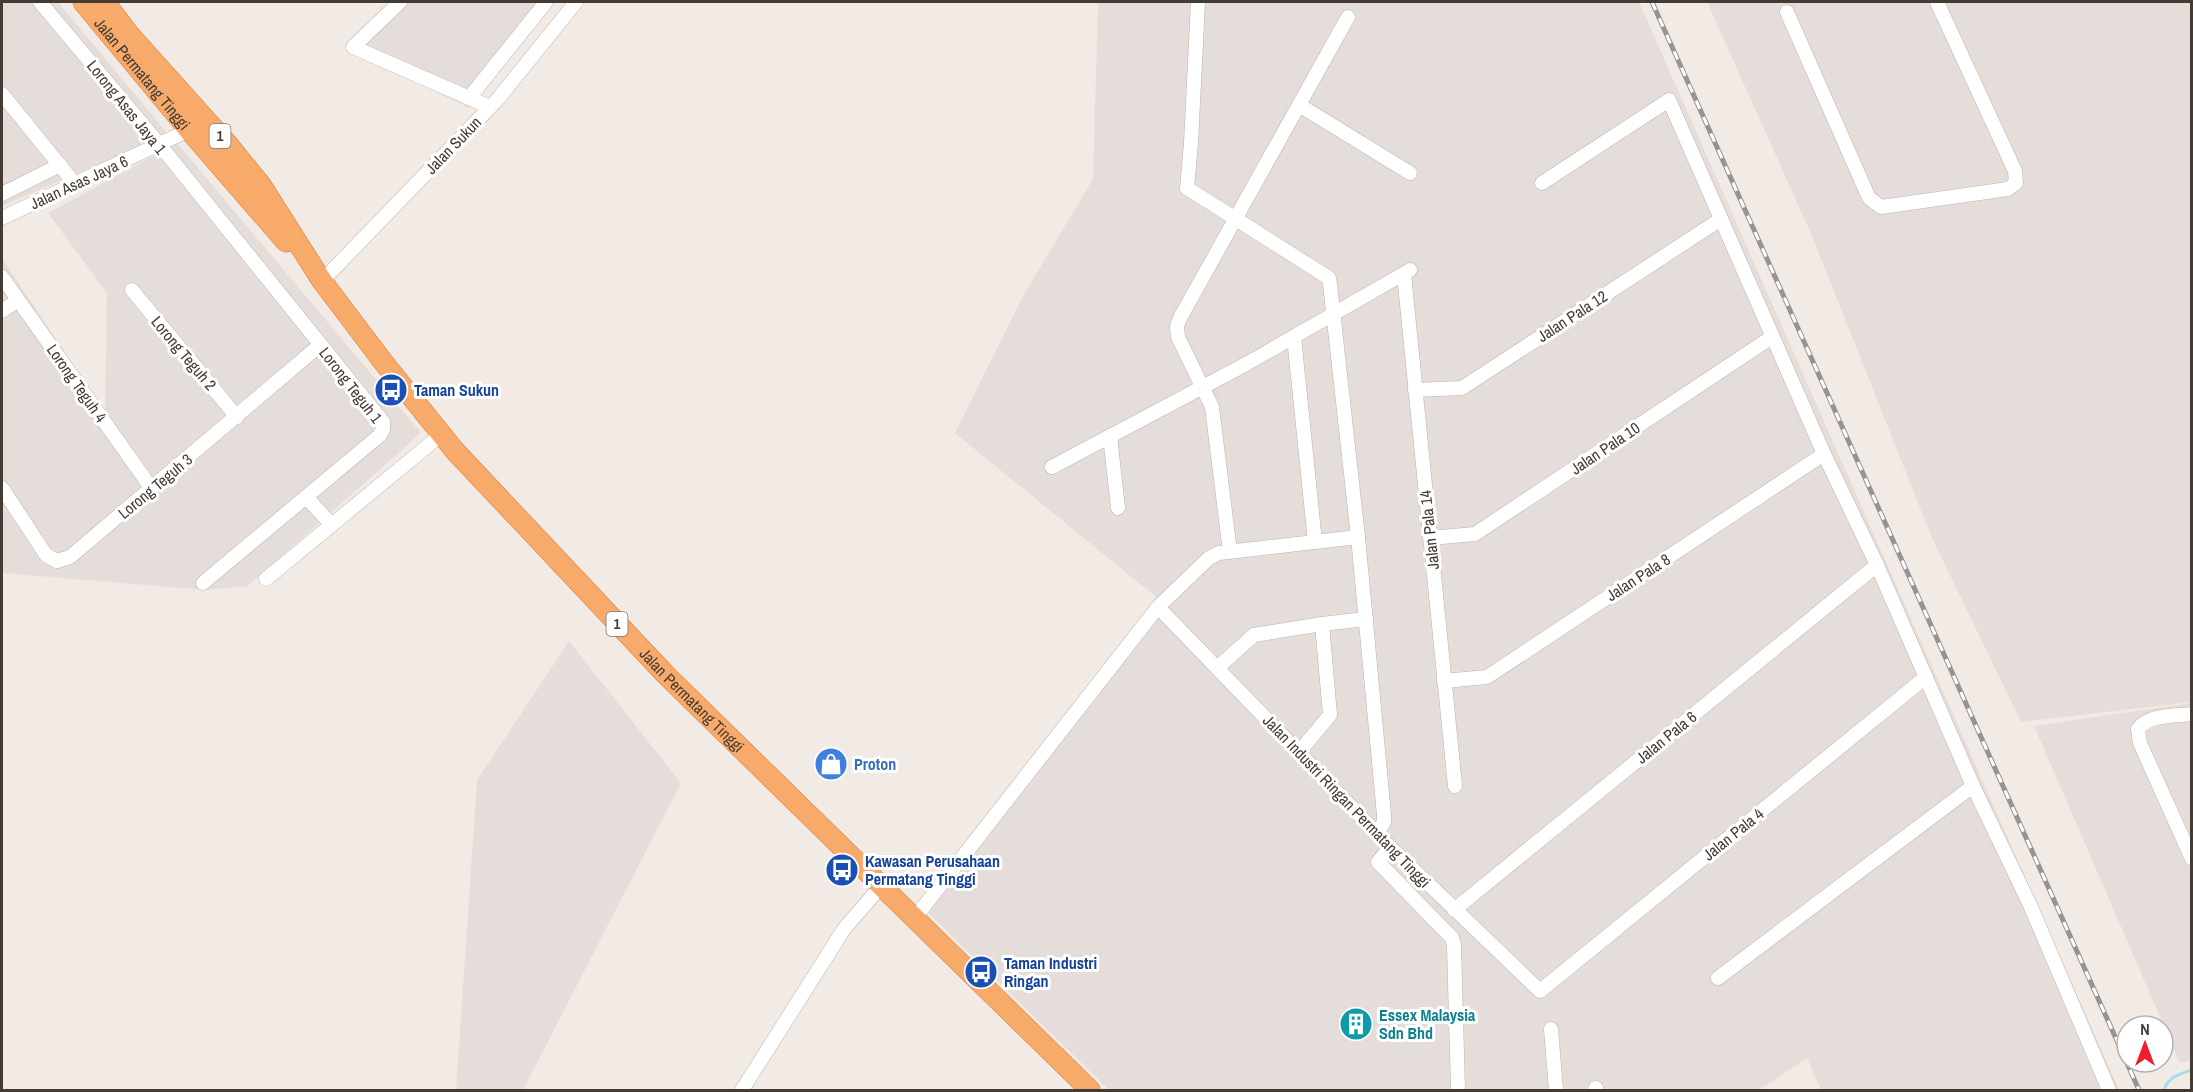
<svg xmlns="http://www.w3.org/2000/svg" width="2193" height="1092" font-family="'Archivo Narrow',sans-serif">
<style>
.industrial{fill:#e4ddda}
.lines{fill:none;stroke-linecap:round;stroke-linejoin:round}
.stream{stroke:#a3deed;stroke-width:3}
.minor-casing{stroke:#bfb4ab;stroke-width:15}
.highway-casing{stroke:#d67c3a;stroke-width:21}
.minor{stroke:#fff;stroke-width:14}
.highway{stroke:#f8aa6a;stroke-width:20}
.rail-casing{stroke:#949494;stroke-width:5}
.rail{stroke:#fff;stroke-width:3;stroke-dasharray:9;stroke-linecap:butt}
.labels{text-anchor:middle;stroke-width:6;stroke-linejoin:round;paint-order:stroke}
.shield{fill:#fff;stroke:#7c7672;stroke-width:1.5}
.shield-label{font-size:15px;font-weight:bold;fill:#443b35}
.street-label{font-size:16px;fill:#443b35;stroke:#fff}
.transit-label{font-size:16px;font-weight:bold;fill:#164399;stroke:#fff;text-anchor:start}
.shop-label{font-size:16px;font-weight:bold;fill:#366cbe;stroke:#fff;text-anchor:start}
.culture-label{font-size:16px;font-weight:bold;fill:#0d838f;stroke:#fff;text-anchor:start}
</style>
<rect width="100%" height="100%" fill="#f2ebe5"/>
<!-- industrial -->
<g class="industrial">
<polygon points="2,2 58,2 168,134 2,206"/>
<polygon points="393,2 555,2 469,108 346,48"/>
<polygon points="1098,2 1639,2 2119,1090 1821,1090 1807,1058 1759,1090 1109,1090 919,904 1027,768 1156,597 955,433 1024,294 1093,179"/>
<polygon points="1707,2 2191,2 2191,702 2021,722 1932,538 1812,236"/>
<polygon points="177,143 421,433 248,586 206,590 2,573 2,258 105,413 107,293 48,213"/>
<polygon points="569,641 681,783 523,1090 456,1090 477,780"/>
<polygon points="2191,703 2191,1060 2180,1063 2034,726"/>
</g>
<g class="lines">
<!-- stream -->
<path class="stream" d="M 2164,1090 C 2168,1077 2179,1074 2192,1070"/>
<defs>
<g id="minor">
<polyline points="40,2 159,144 383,422 383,429 380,435 203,583"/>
<polyline points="400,2 353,47 490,107"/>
<polyline points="1198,2 1191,143 1187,188 1329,278 1330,284 1358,537 1384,815 1384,822 1377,833"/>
<polyline points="1787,12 1869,198 1881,207 2008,189 2016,183 2015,171 1937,2"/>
<polyline points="2,94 75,184"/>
<polyline points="469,98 546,2"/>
<polyline points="1299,105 1410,173"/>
<polyline points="1542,183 1669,100 1824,454 1877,565 1973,786 2030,905 2109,1090"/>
<polyline points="2,194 60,165"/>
<polyline points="2,218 189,130"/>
<polyline points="1404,274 1455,786"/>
<polyline points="2,277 152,489"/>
<polyline points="322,281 497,100 576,2"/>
<polyline points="132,290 237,417"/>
<polyline points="2,311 18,300"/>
<polyline points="1294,337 1315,542"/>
<polyline points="1415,390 1462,388 1721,219"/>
<polyline points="1110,436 1118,508"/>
<polyline points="1052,467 1248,363 1410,270"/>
<polyline points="2,488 46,555 57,561 70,557 320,345"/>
<polyline points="306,497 331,524"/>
<polyline points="1430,538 1475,534 1772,337"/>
<polyline points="1230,552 1212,407 1178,337 1177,326 1180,318 1348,17"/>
<polyline points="266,579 442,434"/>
<polyline points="1158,607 1390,847 1540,991 1926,677"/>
<polyline points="1217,668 1254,635 1322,624 1366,619"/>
<polyline points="1444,681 1487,677 1824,454"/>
<path d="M 2192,714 C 2175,716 2149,714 2138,729 L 2140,743 L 2192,859"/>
<polyline points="1299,752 1330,715 1322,624"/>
<polyline points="1390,847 1378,862 1452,938 1454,945 1458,1090"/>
<polyline points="1454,910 1877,565"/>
<polyline points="914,919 1158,607 1209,558 1219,553 1358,537"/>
<polyline points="1718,978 1973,786"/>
<polyline points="1551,1029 1556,1090"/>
<polyline points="742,1090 844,929 882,885"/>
<polyline points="1595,1090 1596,1088"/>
</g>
<g id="highway">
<path id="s1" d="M 83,2 L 189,130 L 286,242"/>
<path id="s2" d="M 105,2 L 129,34 L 226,142 L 261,185 L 322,281 L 384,363 L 455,451 L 667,676 L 1090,1090"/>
</g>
</defs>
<!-- minor casing -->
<use href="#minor" class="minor-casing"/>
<!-- highway casing -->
<use href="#highway" class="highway-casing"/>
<!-- minor -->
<use href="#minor" class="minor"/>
<!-- highway -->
<use href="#highway" class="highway"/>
<defs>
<polyline id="rail" points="1652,2 2139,1090"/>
</defs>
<!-- rail casing -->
<use href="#rail" class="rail-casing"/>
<!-- rail -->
<use href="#rail" class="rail"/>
</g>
<!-- icons -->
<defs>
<symbol id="bus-disc" viewBox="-11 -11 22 22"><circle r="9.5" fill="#1a4fb4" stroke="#fff"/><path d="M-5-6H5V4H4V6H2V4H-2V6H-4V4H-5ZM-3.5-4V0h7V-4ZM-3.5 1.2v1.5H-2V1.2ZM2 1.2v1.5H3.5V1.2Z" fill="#fff"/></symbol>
<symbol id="shop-disc" viewBox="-11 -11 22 22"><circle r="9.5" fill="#3f7fe0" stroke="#fff"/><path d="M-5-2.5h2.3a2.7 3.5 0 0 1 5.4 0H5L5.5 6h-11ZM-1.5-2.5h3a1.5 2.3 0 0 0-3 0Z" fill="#fff"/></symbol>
<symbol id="building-disc" viewBox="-11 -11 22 22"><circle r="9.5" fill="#0f9aa8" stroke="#fff"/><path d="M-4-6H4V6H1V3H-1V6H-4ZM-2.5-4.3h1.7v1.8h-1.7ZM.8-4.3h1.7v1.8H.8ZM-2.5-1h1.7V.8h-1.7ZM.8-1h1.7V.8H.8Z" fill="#fff"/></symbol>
</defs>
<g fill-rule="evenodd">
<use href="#bus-disc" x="372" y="371" width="38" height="38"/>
<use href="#shop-disc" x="812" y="745" width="38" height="38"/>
<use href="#bus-disc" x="823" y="851" width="38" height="38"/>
<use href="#bus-disc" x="962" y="953" width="38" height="38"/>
<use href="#building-disc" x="1337" y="1005" width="38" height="38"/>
</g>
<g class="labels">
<!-- shield labels -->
<g class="shield">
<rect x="209.5" y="124" width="21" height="24" rx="4.5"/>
<rect x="606.5" y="612" width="21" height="24" rx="4.5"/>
</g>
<g class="shield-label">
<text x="220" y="141">1</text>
<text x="617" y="629">1</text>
</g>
<!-- street labels -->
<g class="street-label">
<text dy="6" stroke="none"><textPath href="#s1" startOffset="93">Jalan Permatang Tinggi</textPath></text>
<text transform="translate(127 107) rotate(51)" y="6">Lorong Asas Jaya 1</text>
<text transform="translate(453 145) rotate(-46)" y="6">Jalan Sukun</text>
<text transform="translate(79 182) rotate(-25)" y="6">Jalan Asas Jaya 6</text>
<text transform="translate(1572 316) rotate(-33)" y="6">Jalan Pala 12</text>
<text transform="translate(184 353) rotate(50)" y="6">Lorong Teguh 2</text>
<text transform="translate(77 383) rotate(55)" y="6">Lorong Teguh 4</text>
<text transform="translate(351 385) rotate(52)" y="6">Lorong Teguh 1</text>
<text transform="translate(1605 448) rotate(-34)" y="6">Jalan Pala 10</text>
<text transform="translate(155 486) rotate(-40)" y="6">Lorong Teguh 3</text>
<text transform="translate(1429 530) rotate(-96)" y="6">Jalan Pala 14</text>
<text transform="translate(1638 577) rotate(-33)" y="6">Jalan Pala 8</text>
<text dy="6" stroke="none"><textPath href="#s2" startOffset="914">Jalan Permatang Tinggi</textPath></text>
<text transform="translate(1666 737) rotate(-39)" y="6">Jalan Pala 6</text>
<text transform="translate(1347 801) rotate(46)" y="6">Jalan Industri Ringan Permatang Tinggi</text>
<text transform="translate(1733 834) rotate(-39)" y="6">Jalan Pala 4</text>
</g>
<!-- transit labels -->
<g class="transit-label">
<text x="414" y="396">Taman Sukun</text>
<text x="865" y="867">Kawasan Perusahaan<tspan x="865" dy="18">Permatang Tinggi</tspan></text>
<text x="1004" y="969">Taman Industri<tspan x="1004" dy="18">Ringan</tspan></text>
</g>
<!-- shop labels -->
<g class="shop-label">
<text x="854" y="770">Proton</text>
</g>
<!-- culture labels -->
<g class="culture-label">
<text x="1379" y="1021">Essex Malaysia<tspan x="1379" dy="18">Sdn Bhd</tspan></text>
</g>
</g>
<!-- border -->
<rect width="2193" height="1092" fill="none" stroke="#443b35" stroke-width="6"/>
<!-- north arrow -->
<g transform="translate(2145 1044)"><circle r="28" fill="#ffffff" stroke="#b4b1ae" stroke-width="1.5"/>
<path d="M0-4.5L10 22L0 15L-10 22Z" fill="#f11d2a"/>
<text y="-9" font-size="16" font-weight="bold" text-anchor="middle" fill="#443b35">N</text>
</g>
</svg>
